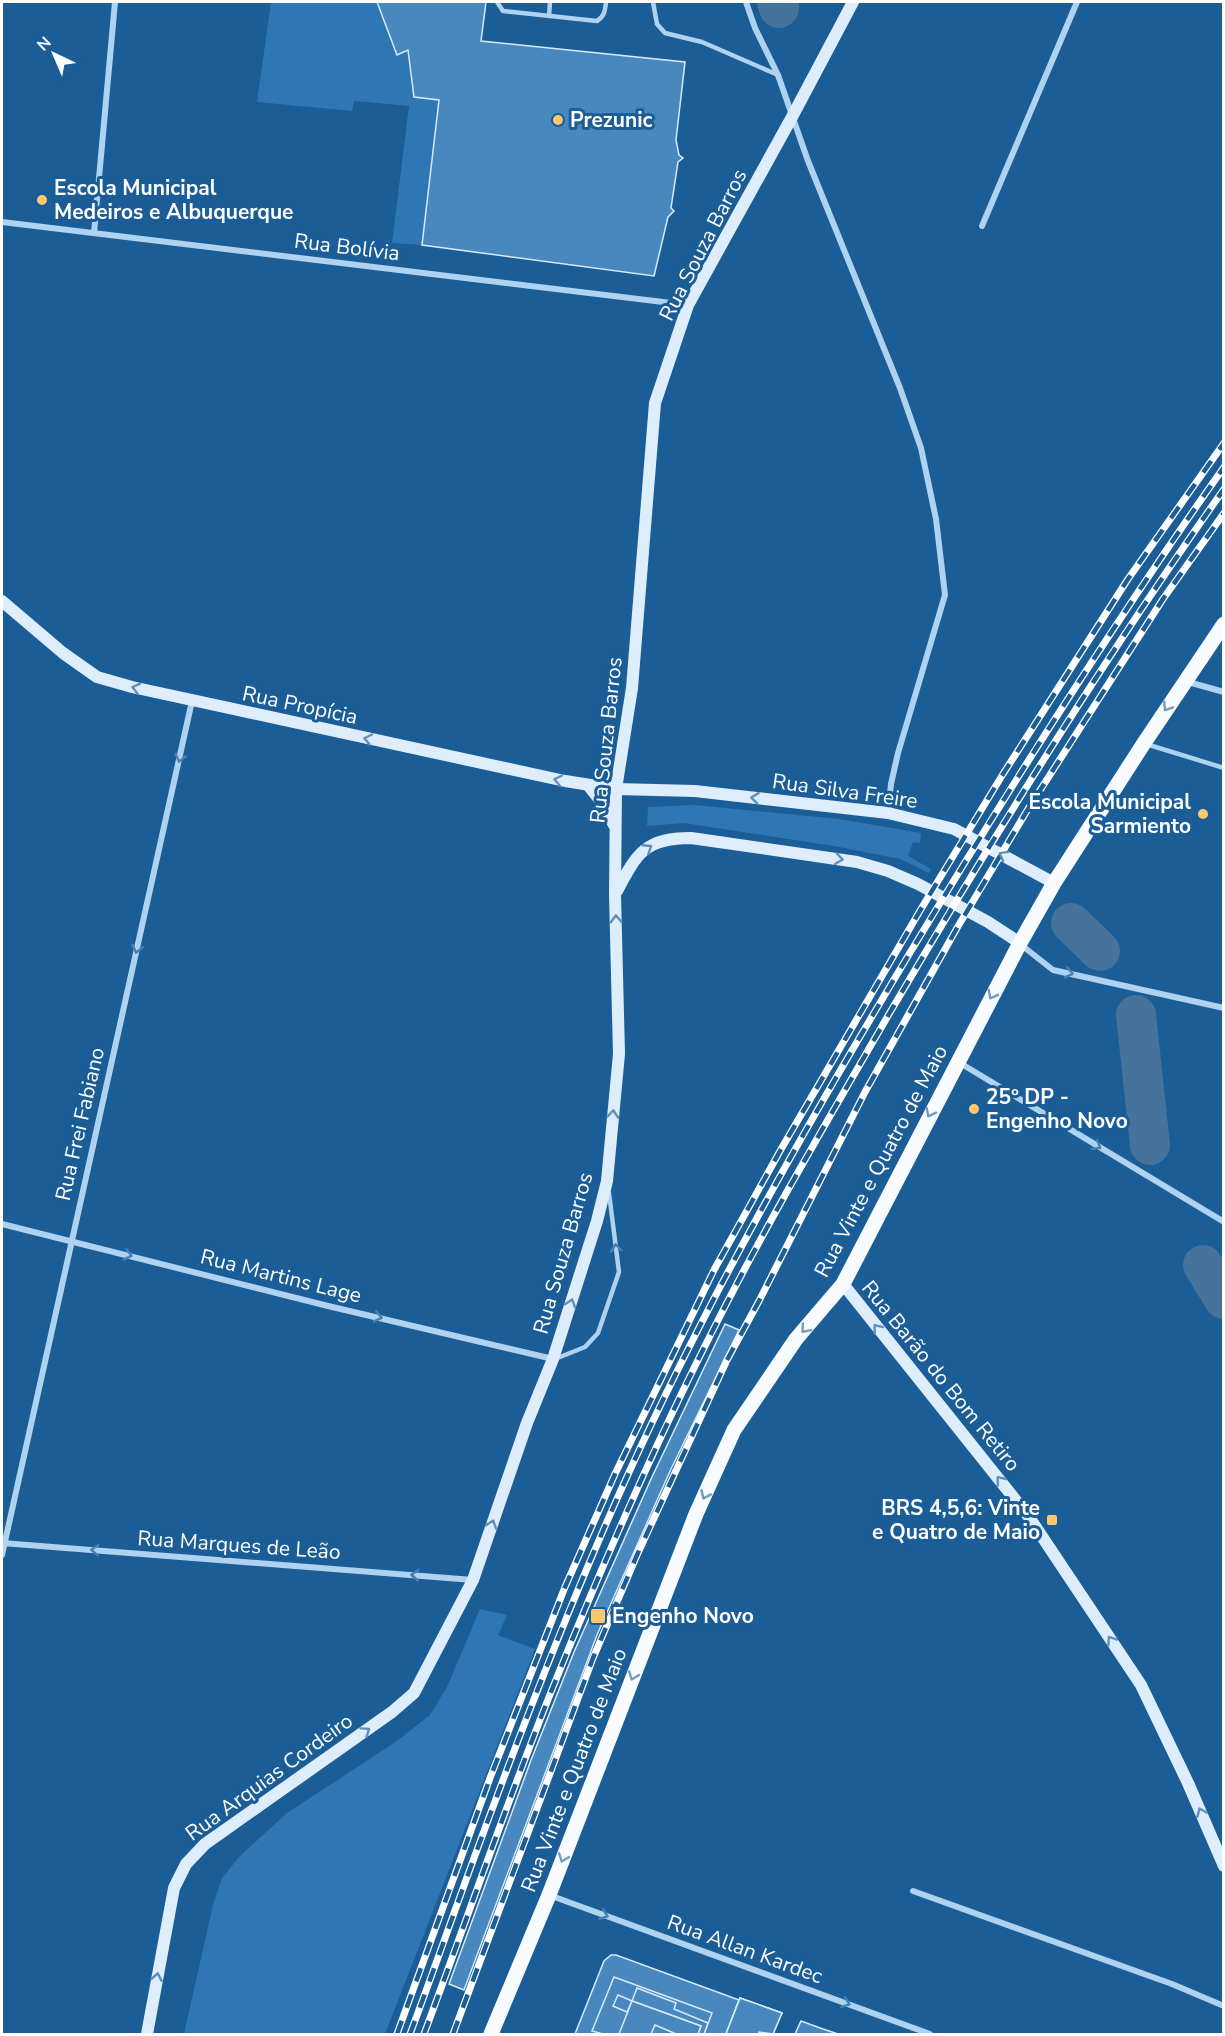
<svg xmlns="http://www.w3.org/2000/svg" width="1225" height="2036" font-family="'Nunito Sans',sans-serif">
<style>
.green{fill:#2f77b4}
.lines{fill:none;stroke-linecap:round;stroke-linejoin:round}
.river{stroke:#45739c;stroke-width:40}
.building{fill:#4888bf;stroke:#d6eafb;stroke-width:1.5}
.lane{stroke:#afd2f0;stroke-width:4.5}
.street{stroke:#afd2f0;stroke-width:6}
.secondary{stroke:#ddedfb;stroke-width:12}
.primary{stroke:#f8fbff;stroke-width:15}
.rail-casing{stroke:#fff;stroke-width:7}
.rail{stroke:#1b5d97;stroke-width:4.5;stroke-dasharray:14;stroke-linecap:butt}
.oneway{stroke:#5f8fba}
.oneway2{stroke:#739cc1}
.oneway3{stroke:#4780b2}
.poi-dot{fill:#ffc76e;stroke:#1b5d97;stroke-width:2}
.labels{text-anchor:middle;stroke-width:6;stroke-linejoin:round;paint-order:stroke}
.poi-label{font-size:21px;font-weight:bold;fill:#fff;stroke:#1b5d97;text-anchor:start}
.street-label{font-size:21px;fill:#fff;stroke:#1b5d97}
</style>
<rect width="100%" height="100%" fill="#1b5d97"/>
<!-- green -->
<g class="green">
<polygon points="271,2 377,2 397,55 408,50 414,97 439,100 422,245 392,243 409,106 354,101 352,111 257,102"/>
<polygon points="694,805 839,819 921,833 920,843 913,842 908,856 931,869 929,873 900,859 834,846 684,823 647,826 648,807"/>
<polygon points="480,1609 507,1615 498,1635 535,1649 385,2034 184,2034 213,1905 222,1878 240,1856 287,1813 397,1741 430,1715 447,1687"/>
</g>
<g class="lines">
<!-- river -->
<g class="river">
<polyline points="777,2 779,8"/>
<polyline points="1071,923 1100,951"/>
<polyline points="1136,1015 1150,1145"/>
<polyline points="1203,1265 1224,1299"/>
</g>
</g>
<!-- building -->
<g class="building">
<polygon points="377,2 486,2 481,41 685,62 676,140 679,155 683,158 678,162 671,208 674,211 668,217 654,276 422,245 439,100 414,97 408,50 397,55"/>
<polygon points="725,1324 739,1330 671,1469 597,1635 464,1990 449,1984 531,1760 574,1652 651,1479"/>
<polygon points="611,1955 616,1955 739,2000 726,2034 575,2034 604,1961"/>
<polygon points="614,1977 712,2013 704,2034 603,2034 592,2031"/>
<polygon points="637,1988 676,2003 674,2009 708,2023 704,2034 698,2034 701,2026 632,2001"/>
<polygon points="618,1995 632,2001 627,2012 613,2006"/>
<polygon points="740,1998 782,2013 773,2034 759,2032 759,2034 726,2034"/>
<polygon points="740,1998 782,2013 773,2034 759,2032 759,2034 726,2034"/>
<polygon points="632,2001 701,2026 698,2034 619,2034"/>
<polygon points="801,2021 823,2029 838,2034 795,2034"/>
<polygon points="655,2025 674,2033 673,2034 651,2034"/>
</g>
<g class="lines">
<!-- lane -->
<g class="lane">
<path d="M 497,2 L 503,11 L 597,21 C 605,16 605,10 606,2"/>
<polyline points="653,2 657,24 665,33 702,42 778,75"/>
<polyline points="549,16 550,2"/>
<polyline points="1146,744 1224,768"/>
<polyline points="555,1359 585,1347 598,1333 619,1272 609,1193"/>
</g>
<!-- street -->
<g class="street">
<polyline points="746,2 755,28 778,75 808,161 900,388 921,448 936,519 945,595 898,753 891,784 888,813"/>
<polyline points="2,222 688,305"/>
<polyline points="982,226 1077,2"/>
<polyline points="94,233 115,2"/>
<polyline points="1188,682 1224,692"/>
<polyline points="1020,944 1053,970 1224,1008"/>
<polyline points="960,1063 1224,1222"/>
<polyline points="2,1224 328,1306 553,1359"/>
<polyline points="2,1543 473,1580"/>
<polyline points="2,1555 192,701"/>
<polyline points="913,1891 1172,1984 1224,2006"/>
<polyline points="549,1895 930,2034"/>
</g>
<!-- secondary -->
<g class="secondary">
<polyline points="2,601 63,653 97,677 132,687 565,781 616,789 695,791 888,813 954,829 1054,883"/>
<polyline points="588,785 603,804 614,825"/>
<path d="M 617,891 C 637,853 645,838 691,838 L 857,862 L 888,871 L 918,884 L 988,922 L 1020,943"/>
<polyline points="843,1284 1029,1517 1141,1685 1188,1783 1224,1866"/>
<polyline points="147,2034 174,1888 186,1864 205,1844 392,1712 414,1693 473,1580 527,1423 553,1359 597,1221 607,1181 619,1054 615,895 616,789 632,688 655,403 688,305 792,117 853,2"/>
</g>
<!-- primary -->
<polyline class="primary" points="491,2034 549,1895 696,1514 734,1430 796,1339 843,1284 1020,943 1054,883 1144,743 1224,624"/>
<defs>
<g id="rail">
<polyline points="397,2034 490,1778 565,1587 615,1474 714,1270 780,1151 921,909 1003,774 1128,579 1224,443"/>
<path d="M 410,2034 C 433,1973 454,1912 477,1850 C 524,1722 573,1595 630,1470 C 710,1295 806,1126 905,961 C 1006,793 1111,627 1224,467"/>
<path d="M 424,2034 C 466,1922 505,1808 549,1697 C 599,1572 653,1448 714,1328 C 768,1221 829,1118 889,1014 C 994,835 1104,659 1224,489"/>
<polyline points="453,2034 593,1658 637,1555 727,1360 759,1301 865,1092 957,928 1028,809 1163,599 1224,513"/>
</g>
</defs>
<!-- rail casing -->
<use href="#rail" class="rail-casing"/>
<!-- rail -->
<use href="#rail" class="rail"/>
</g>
<!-- one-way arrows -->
<defs><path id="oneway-chevron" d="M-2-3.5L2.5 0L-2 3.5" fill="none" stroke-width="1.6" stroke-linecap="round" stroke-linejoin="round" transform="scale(1.5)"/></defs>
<g class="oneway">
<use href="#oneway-chevron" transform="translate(136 688) rotate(-166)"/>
<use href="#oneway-chevron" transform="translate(368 739) rotate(-168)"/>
<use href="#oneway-chevron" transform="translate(558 780) rotate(-168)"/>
<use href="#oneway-chevron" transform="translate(755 798) rotate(-173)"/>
<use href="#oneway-chevron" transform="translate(648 848) rotate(-33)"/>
<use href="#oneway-chevron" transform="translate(1003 855) rotate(-151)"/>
<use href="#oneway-chevron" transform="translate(839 859) rotate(8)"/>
<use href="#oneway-chevron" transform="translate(616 919) rotate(-92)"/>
<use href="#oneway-chevron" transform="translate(613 1114) rotate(-85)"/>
<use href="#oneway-chevron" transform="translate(571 1303) rotate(-72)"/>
<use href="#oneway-chevron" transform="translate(877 1328) rotate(-128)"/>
<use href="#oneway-chevron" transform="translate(1000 1480) rotate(-129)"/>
<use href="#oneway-chevron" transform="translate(492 1524) rotate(-71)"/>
<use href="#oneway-chevron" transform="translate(1111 1640) rotate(-124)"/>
<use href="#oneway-chevron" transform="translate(366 1731) rotate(-35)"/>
<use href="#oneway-chevron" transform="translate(1201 1812) rotate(-113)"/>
<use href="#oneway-chevron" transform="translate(157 1977) rotate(-80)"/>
</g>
<g class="oneway2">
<use href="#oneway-chevron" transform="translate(1167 707) rotate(123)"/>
<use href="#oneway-chevron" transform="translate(992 995) rotate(118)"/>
<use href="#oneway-chevron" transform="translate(930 1113) rotate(117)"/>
<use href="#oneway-chevron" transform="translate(805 1329) rotate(130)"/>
<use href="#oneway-chevron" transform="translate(705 1495) rotate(114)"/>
<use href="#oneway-chevron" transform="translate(633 1676) rotate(111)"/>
<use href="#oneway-chevron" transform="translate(563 1858) rotate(111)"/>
</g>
<g class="oneway3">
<use href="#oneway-chevron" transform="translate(180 758) rotate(103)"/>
<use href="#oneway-chevron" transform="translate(137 949) rotate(103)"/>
<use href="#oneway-chevron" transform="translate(1069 973) rotate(13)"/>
<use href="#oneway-chevron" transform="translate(1097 1146) rotate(31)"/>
<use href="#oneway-chevron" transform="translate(616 1248) rotate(-98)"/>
<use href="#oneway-chevron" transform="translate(128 1255) rotate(14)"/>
<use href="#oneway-chevron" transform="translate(378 1317) rotate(13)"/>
<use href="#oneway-chevron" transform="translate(95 1550) rotate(-176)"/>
<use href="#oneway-chevron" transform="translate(415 1575) rotate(-176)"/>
<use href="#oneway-chevron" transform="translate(604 1915) rotate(20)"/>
<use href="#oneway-chevron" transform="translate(846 2003) rotate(20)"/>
</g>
<!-- markers -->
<g class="poi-dot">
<circle cx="558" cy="120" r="6"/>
<circle cx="42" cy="200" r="6"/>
<circle cx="1203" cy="814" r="6"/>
<circle cx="974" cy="1109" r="6"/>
<rect x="1046" y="1514" width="12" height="12" rx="3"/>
<rect x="590" y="1608" width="16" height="16" rx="3"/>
</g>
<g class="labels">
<!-- poi labels -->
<g class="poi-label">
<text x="570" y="127">Prezunic</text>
<text x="54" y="195">Escola Municipal<tspan x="54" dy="24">Medeiros e Albuquerque</tspan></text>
<text x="1191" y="809" text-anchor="end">Escola Municipal<tspan x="1191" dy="24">Sarmiento</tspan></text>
<text x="986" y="1104">25º DP -<tspan x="986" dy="24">Engenho Novo</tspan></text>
<text x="1040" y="1515" text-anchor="end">BRS 4,5,6: Vinte<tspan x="1040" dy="24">e Quatro de Maio</tspan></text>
<text x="612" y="1623">Engenho Novo</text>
</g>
<!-- street labels -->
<g class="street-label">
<text transform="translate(703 245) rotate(-63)" y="7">Rua Souza Barros</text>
<text transform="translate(347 247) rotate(7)" y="7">Rua Bolívia</text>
<text transform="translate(300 705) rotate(12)" y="7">Rua Propícia</text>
<text transform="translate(606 740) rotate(-84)" y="7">Rua Souza Barros</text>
<text transform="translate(845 791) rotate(8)" y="7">Rua Silva Freire</text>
<text transform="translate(80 1124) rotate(-77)" y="7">Rua Frei Fabiano</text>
<text transform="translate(881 1161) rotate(-62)" y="7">Rua Vinte e Quatro de Maio</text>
<text transform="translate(563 1253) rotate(-74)" y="7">Rua Souza Barros</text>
<text transform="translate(281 1276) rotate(14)" y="7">Rua Martins Lage</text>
<text transform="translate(941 1376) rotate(51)" y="7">Rua Barão do Bom Retiro</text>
<text transform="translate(239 1545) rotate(4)" y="7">Rua Marques de Leão</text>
<text transform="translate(574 1770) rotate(-69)" y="7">Rua Vinte e Quatro de Maio</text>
<text transform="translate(269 1777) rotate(-36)" y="7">Rua Arquias Cordeiro</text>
<text transform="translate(745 1949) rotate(20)" y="7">Rua Allan Kardec</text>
</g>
</g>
<!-- border -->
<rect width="1225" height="2036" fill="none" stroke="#ffffff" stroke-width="6"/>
<!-- north arrow -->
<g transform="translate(54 54) rotate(316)" stroke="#1b5d97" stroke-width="4.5" paint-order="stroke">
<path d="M0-4.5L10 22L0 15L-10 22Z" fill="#ffffff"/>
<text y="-9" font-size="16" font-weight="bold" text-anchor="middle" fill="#ffffff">N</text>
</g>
</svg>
